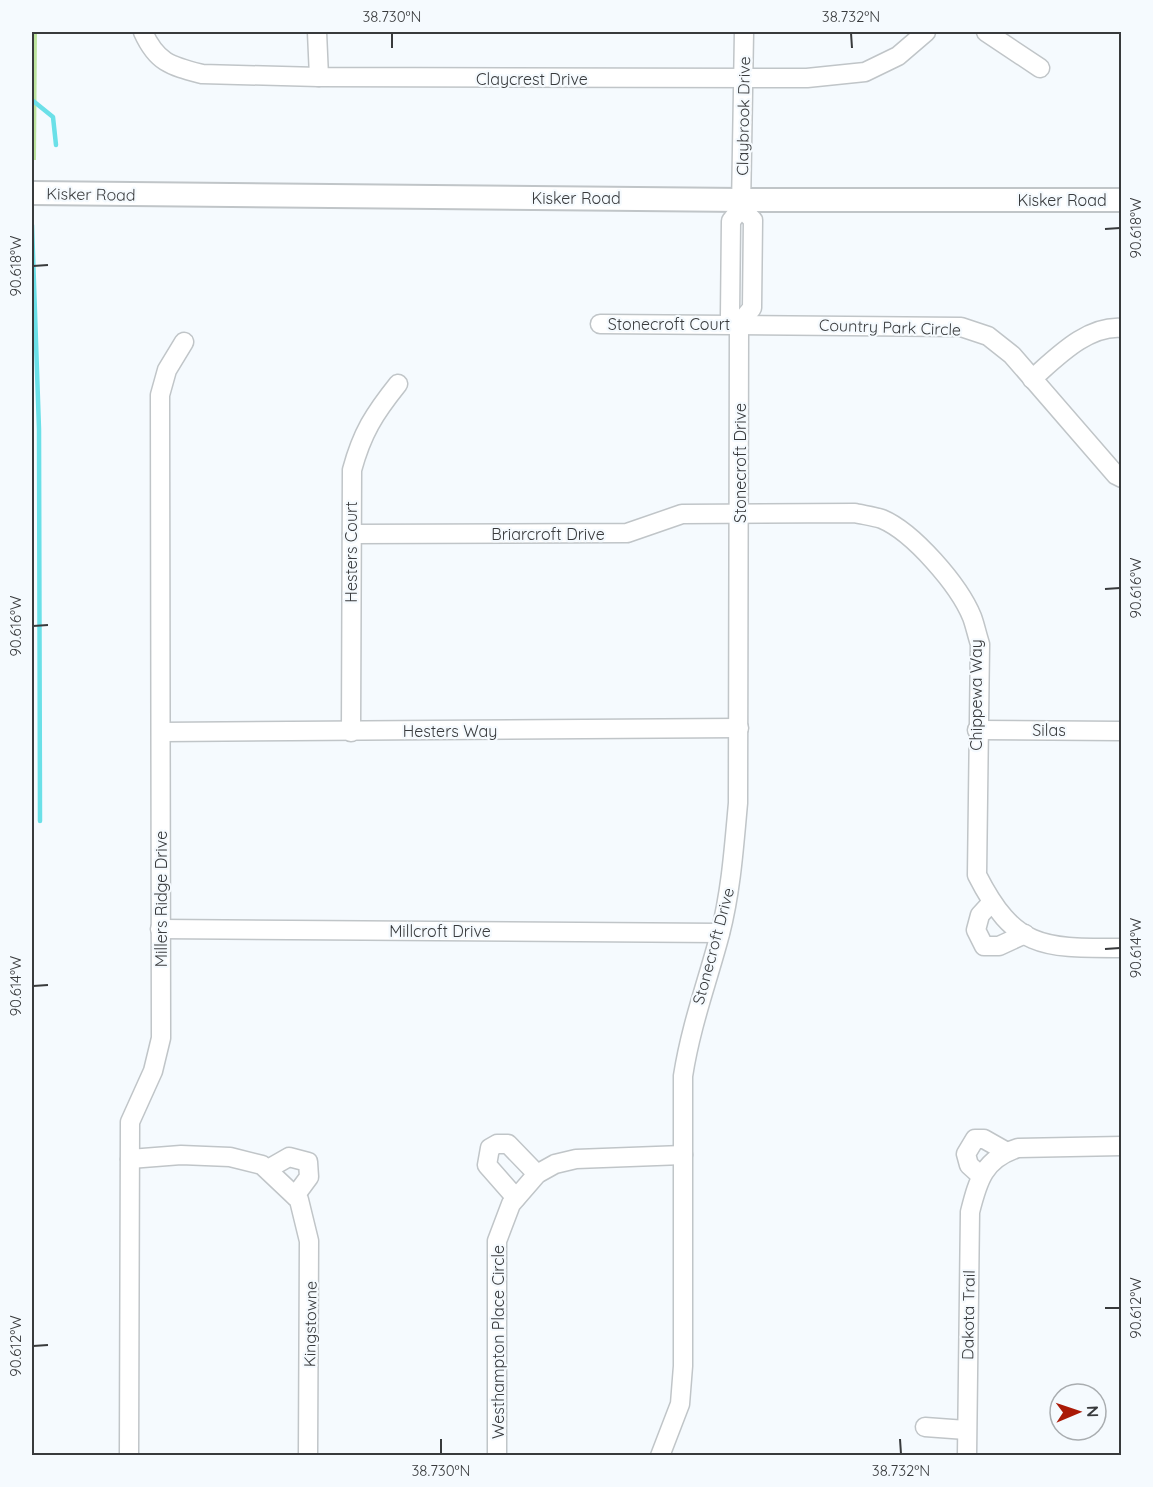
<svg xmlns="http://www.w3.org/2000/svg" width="1153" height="1487" font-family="Quicksand,sans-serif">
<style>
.green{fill:#bde49e}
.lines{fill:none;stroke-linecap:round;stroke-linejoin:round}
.stream{stroke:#6be0e8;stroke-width:4.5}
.minor-casing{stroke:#c0c5c8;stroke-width:21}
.major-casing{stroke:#c0c5c8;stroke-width:26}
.minor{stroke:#fff;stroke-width:18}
.major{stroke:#fff;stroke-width:22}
.ticks{fill:none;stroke:#383a3c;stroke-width:2}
.labels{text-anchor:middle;stroke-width:4.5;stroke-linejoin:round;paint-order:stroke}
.street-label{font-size:16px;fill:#383a3c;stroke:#f5fafe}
.neatline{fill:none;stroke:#383a3c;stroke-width:2}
.ticks-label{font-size:15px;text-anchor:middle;fill:#383a3c}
</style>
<rect width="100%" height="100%" fill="#f5fafe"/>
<!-- green -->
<polygon class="green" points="32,32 37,32 36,160 32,160"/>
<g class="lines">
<!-- stream -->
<g class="stream">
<polyline points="32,100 53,117 56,145"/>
<polyline points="32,225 39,429 40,821"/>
</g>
<defs>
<g id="minor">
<path d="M 143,32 C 157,63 171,66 202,74 L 319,77 L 807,78 L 865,72 L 898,56 L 926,32"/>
<polyline points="317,32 319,77"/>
<polyline points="986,32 1040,68"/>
<polyline points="600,324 961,327 988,336 1012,355 1116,475 1122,478"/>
<polyline points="739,324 752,308 753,220 741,208"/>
<path d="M 1032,379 C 1056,358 1087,325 1122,328"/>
<path d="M 352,534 L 627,533 L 682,514 L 855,513 C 863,515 873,516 882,519 C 913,532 959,585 972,617 C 975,625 977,635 980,644 L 977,875 C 1015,950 1044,948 1122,948"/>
<polyline points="977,730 1122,731"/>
<polyline points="162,732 739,728"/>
<path d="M 351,732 L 352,470 C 362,433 374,414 398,384"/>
<polyline points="991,903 980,915 976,930 984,946 999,946 1025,934"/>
<polyline points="160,929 720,933"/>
<polyline points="130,1159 181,1155 230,1157 262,1165 299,1200 309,1241 308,1456"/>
<polyline points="268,1169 289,1157 308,1162 309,1177 295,1196"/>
<polyline points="980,1175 969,1165 966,1154 975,1139 984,1139 1007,1152"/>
<polyline points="516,1198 487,1165 490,1148 497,1144 508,1144 537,1174"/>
<polyline points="925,1427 966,1430"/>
<polyline points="129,1456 130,1122 153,1071 161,1038 160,395 167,370 184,342"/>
<polyline points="497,1456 497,1241 511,1204 537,1174 555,1164 576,1159 683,1155"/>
<path d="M 660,1456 L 680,1404 L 683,1366 L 683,1076 C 691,1025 707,983 720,934 C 731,891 734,847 738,803 L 739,324 L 730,316 L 731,221 L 741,208 L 744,32"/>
<path d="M 967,1456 L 970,1212 C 978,1180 984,1159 1018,1148 L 1122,1146"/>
</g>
<polyline id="major" points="32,193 741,200 1122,200"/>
</defs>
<!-- minor casing -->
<use href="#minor" class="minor-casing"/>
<!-- major casing -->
<use href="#major" class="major-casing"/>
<!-- minor -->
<use href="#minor" class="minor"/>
<!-- major -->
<use href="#major" class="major"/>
</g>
<!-- ticks -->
<path class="ticks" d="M 392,33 L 392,48M 851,33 L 852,48M 1105,229 L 1120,228M 33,266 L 48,265M 1105,589 L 1120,588M 33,626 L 48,625M 1105,949 L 1120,948M 33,986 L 48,985M 1105,1308 L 1120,1308M 33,1346 L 48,1345M 441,1439 L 441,1454M 900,1439 L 901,1454"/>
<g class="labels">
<!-- street labels -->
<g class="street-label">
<text x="532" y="85">Claycrest Drive</text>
<text transform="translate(743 116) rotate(-89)" y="6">Claybrook Drive</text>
<text transform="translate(91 194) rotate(1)" y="6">Kisker Road</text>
<text x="576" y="204">Kisker Road</text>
<text x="1062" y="206">Kisker Road</text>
<text x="669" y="330">Stonecroft Court</text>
<text transform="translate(890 327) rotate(2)" y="6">Country Park Circle</text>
<text transform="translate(740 463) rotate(-90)" y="6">Stonecroft Drive</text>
<text x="548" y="540">Briarcroft Drive</text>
<text transform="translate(351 552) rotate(-90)" y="6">Hesters Court</text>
<text transform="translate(976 695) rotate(-90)" y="6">Chippewa Way</text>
<text x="1049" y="736">Silas</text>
<text x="450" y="737">Hesters Way</text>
<text transform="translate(161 899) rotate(-90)" y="6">Millers Ridge Drive</text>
<text x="440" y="937">Millcroft Drive</text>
<text transform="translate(713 946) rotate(-75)" y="6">Stonecroft Drive</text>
<text transform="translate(968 1315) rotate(-89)" y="6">Dakota Trail</text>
<text transform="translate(310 1324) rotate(-89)" y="6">Kingstowne</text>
<text transform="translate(498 1342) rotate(-90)" y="6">Westhampton Place Circle</text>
</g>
</g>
<!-- border -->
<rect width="1153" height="1487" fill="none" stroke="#f5fafe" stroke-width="66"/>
<!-- north arrow -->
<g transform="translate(1078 1412) rotate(88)"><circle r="28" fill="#f5fafe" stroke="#a9adb0" stroke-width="1.5"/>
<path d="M0-4.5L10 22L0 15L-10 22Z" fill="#aa1906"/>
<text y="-9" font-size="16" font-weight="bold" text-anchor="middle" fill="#383a3c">N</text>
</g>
<rect x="33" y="33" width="1087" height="1421" class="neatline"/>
<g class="ticks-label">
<text x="392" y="22">38.730°N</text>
<text x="851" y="22">38.732°N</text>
<text transform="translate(1136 228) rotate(-90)" y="5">90.618°W</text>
<text transform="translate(16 266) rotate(-90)" y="5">90.618°W</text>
<text transform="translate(1136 588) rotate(-90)" y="5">90.616°W</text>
<text transform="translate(16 626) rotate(-90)" y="5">90.616°W</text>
<text transform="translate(1136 948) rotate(-90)" y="5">90.614°W</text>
<text transform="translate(16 986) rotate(-90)" y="5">90.614°W</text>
<text transform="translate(1136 1308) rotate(-90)" y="5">90.612°W</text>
<text transform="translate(16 1346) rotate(-90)" y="5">90.612°W</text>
<text x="441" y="1476">38.730°N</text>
<text x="901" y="1476">38.732°N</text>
</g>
</svg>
